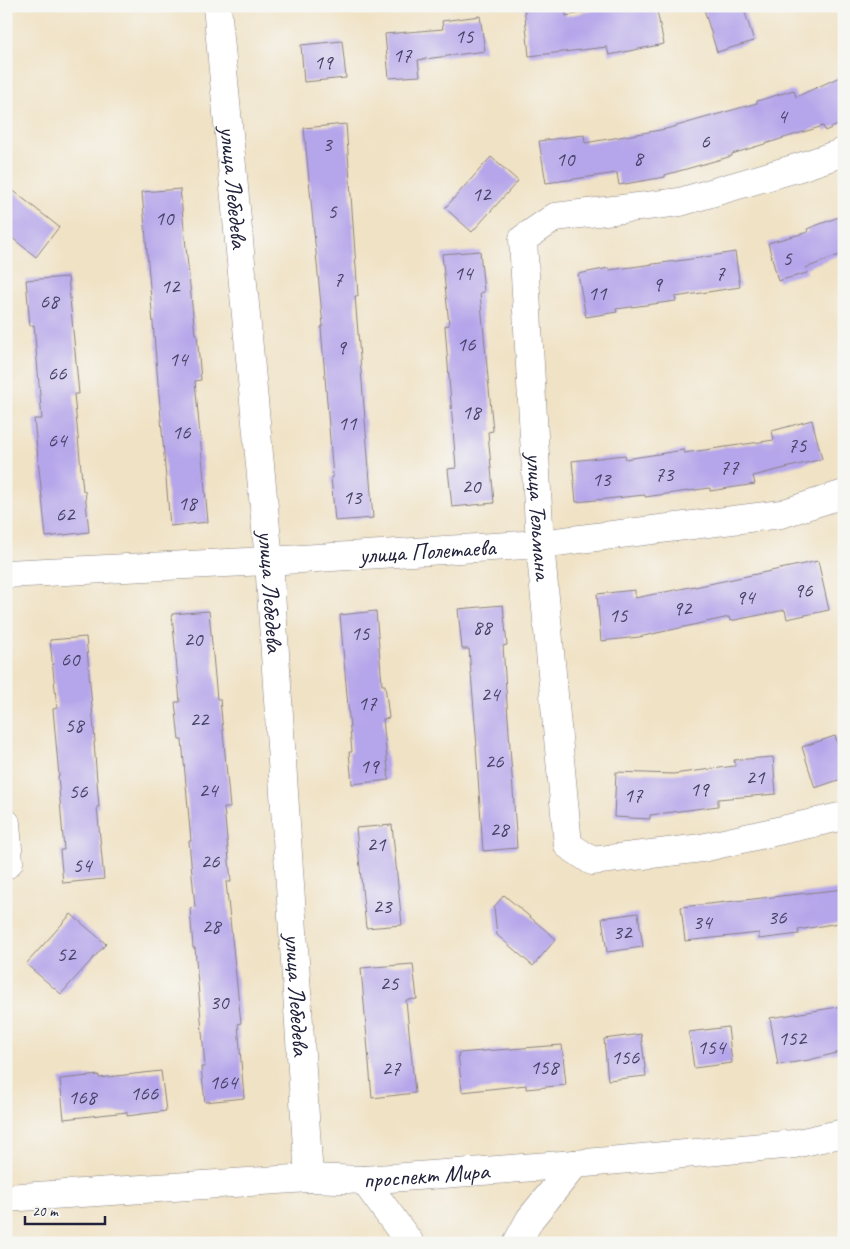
<svg xmlns="http://www.w3.org/2000/svg" width="850" height="1249" font-family="Caveat,sans-serif">
<style>
.building{fill:#b5a5ea}
.lines{fill:none;stroke-linecap:round;stroke-linejoin:round}
.minor-casing{stroke:#898280;stroke-width:29}
.secondary-casing{stroke:#898280;stroke-width:29}
.minor{stroke:#fff;stroke-width:28}
.secondary{stroke:#fff;stroke-width:28}
.labels{text-anchor:middle;stroke-width:4.5;stroke-linejoin:round;paint-order:stroke}
.number-label{font-size:21px;fill:#474367}
.street-label{font-size:24px;fill:#22223b;stroke:#f6f6f2}
</style>
<rect width="100%" height="100%" fill="#f6f6f2"/>
<filter id="ink" filterUnits="userSpaceOnUse"><feTurbulence type="fractalNoise" baseFrequency=".02" numOctaves="2"/><feDisplacementMap in="SourceGraphic" scale="10" xChannelSelector="R" yChannelSelector="G"/><feConvolveMatrix kernelMatrix="1 2 1 2 8 2 1 2 1" color-interpolation-filters="sRGB"/></filter>
<filter id="wash" filterUnits="userSpaceOnUse"><feTurbulence type="fractalNoise" baseFrequency=".0096" numOctaves="4" result="noise"/><feDisplacementMap in="SourceGraphic" scale="20" xChannelSelector="R" yChannelSelector="G"/><feGaussianBlur stdDeviation="1.12" result="paint"/><feColorMatrix in="noise" values="0 0 0 0 0 0 0 0 0 0 0 0 0 0 0 0 0 1.4 0 .05"/><feComposite in="paint" operator="in"/></filter>
<g filter="url(#wash)">
<rect width="100%" height="100%" fill="#f0e2c5"/>
<g id="blocks">
<!-- building -->
<g class="building">
<polygon points="524,6 565,6 566,16 613,6 656,6 664,44 609,55 607,47 529,56"/>
<polygon points="703,6 743,6 754,41 717,52"/>
<polygon points="480,16 485,51 418,60 420,76 389,78 385,34 443,29 442,21"/>
<polygon points="342,41 346,78 304,82 301,45"/>
<polygon points="844,75 844,122 825,131 823,126 732,154 732,156 665,175 665,177 619,185 617,173 546,183 539,141 584,135 585,143 666,129 757,103 757,101 794,90 796,97"/>
<polygon points="346,124 358,296 355,296 373,518 335,521 331,477 333,477 321,327 323,326 304,128"/>
<polygon points="491,157 518,181 472,232 445,208"/>
<polygon points="6,185 59,227 36,257 6,233"/>
<polygon points="180,189 195,334 197,334 201,380 195,381 208,522 170,526 142,192"/>
<polygon points="844,215 844,253 806,268 807,273 778,281 768,243 808,232 807,229"/>
<polygon points="480,251 484,292 480,293 493,431 488,432 494,503 452,507 448,469 456,468 445,326 449,325 442,254"/>
<polygon points="735,252 740,287 675,297 676,301 616,309 617,312 586,317 578,274 609,268 609,270 699,258"/>
<polygon points="68,277 79,394 74,394 83,491 85,491 89,532 46,537 34,419 42,419 34,325 30,326 26,280"/>
<polygon points="812,420 822,459 753,476 755,484 710,491 710,488 645,497 645,495 576,502 572,461 625,455 626,459 684,450 684,453 774,440 772,431"/>
<polygon points="818,561 829,610 787,619 785,610 730,621 729,617 639,637 601,641 597,594 635,590 635,598 695,586 695,587"/>
<polygon points="503,605 507,645 503,646 517,848 483,851 476,746 477,746 469,649 462,649 458,609"/>
<polygon points="209,611 217,699 220,699 230,808 224,808 231,882 226,882 241,1023 238,1024 244,1098 205,1102 201,1067 205,1067 195,948 193,948 190,908 195,907 189,841 191,841 182,740 179,740 175,702 180,702 172,614"/>
<polygon points="376,611 382,685 385,685 389,718 383,719 389,780 352,784 349,752 352,752 340,615"/>
<polygon points="86,637 95,742 94,742 99,807 97,807 104,879 63,883 60,850 64,850 58,776 59,776 53,709 57,708 50,640"/>
<polygon points="835,736 844,761 844,778 815,788 802,747"/>
<polygon points="773,757 776,794 718,799 718,806 650,815 650,819 614,817 616,772 673,774 735,766 734,760"/>
<polygon points="392,825 402,925 366,928 356,828"/>
<polygon points="844,889 844,922 798,930 799,934 759,939 759,933 685,941 681,907"/>
<polygon points="504,895 556,939 533,966 497,935 494,907"/>
<polygon points="638,913 643,947 607,952 602,918"/>
<polygon points="71,914 106,944 61,994 26,964"/>
<polygon points="413,964 417,999 406,1000 415,1093 372,1098 361,968"/>
<polygon points="844,1006 844,1051 809,1060 778,1065 770,1018"/>
<polygon points="728,1027 732,1063 694,1068 689,1032"/>
<polygon points="641,1034 646,1076 608,1080 604,1039"/>
<polygon points="562,1045 566,1085 526,1089 526,1085 462,1092 458,1053"/>
<polygon points="161,1071 166,1111 127,1116 127,1112 64,1119 60,1079 99,1075 99,1078"/>
</g>
</g>
</g>
<g filter="url(#ink)">
<use href="#blocks" fill-opacity="0" stroke="#898280" stroke-width="1"/>
<g class="lines">
<defs>
<g id="minor">
<path id="s1" d="M 217,6 L 269,561 L 309,1178"/>
<path id="s2" d="M 844,152 L 800,167 L 680,202 L 555,217 L 523,239 L 540,544 L 568,845 L 592,861 L 702,848 L 844,816"/>
<path id="s3" d="M 6,574 L 269,561 L 540,544 L 781,514 L 844,494"/>
<polyline points="6,823 9,862 6,865"/>
<polyline points="364,1180 410,1243"/>
<polyline points="517,1243 530,1219 575,1164"/>
</g>
<g id="secondary">
<path id="s4" d="M 6,1198 L 309,1178 L 364,1180 L 575,1164 L 794,1144 L 844,1133"/>
</g>
</defs>
<!-- minor casing -->
<use href="#minor" class="minor-casing"/>
<!-- secondary casing -->
<use href="#secondary" class="secondary-casing"/>
<!-- minor -->
<use href="#minor" class="minor"/>
<!-- secondary -->
<use href="#secondary" class="secondary"/>
</g>
</g>
<g class="labels">
<!-- number labels -->
<g class="number-label">
<text x="464" y="43">15</text>
<text x="402" y="62">17</text>
<text x="323" y="69">19</text>
<text x="782" y="123">4</text>
<text x="705" y="148">6</text>
<text x="327" y="151">3</text>
<text x="638" y="165">8</text>
<text x="565" y="166">10</text>
<text x="481" y="201">12</text>
<text x="332" y="218">5</text>
<text x="164" y="225">10</text>
<text x="787" y="265">5</text>
<text x="463" y="280">14</text>
<text x="720" y="280">7</text>
<text x="338" y="286">7</text>
<text x="657" y="291">9</text>
<text x="170" y="293">12</text>
<text x="597" y="300">11</text>
<text x="49" y="308">68</text>
<text x="466" y="351">16</text>
<text x="341" y="354">9</text>
<text x="178" y="366">14</text>
<text x="57" y="380">66</text>
<text x="471" y="419">18</text>
<text x="347" y="430">11</text>
<text x="181" y="439">16</text>
<text x="57" y="447">64</text>
<text x="797" y="452">75</text>
<text x="729" y="474">77</text>
<text x="664" y="481">73</text>
<text x="601" y="486">13</text>
<text x="471" y="493">20</text>
<text x="352" y="504">13</text>
<text x="187" y="510">18</text>
<text x="65" y="521">62</text>
<text x="803" y="597">96</text>
<text x="745" y="604">94</text>
<text x="682" y="615">92</text>
<text x="618" y="622">15</text>
<text x="482" y="634">88</text>
<text x="360" y="640">15</text>
<text x="193" y="646">20</text>
<text x="70" y="666">60</text>
<text x="490" y="701">24</text>
<text x="367" y="710">17</text>
<text x="199" y="726">22</text>
<text x="74" y="732">58</text>
<text x="494" y="768">26</text>
<text x="369" y="773">19</text>
<text x="755" y="784">21</text>
<text x="699" y="796">19</text>
<text x="208" y="797">24</text>
<text x="78" y="798">56</text>
<text x="633" y="802">17</text>
<text x="499" y="836">28</text>
<text x="376" y="851">21</text>
<text x="210" y="868">26</text>
<text x="82" y="872">54</text>
<text x="382" y="913">23</text>
<text x="777" y="924">36</text>
<text x="702" y="929">34</text>
<text x="211" y="933">28</text>
<text x="622" y="939">32</text>
<text x="66" y="961">52</text>
<text x="389" y="990">25</text>
<text x="219" y="1009">30</text>
<text x="792" y="1045">152</text>
<text x="711" y="1054">154</text>
<text x="625" y="1064">156</text>
<text x="544" y="1074">158</text>
<text x="391" y="1075">27</text>
<text x="223" y="1089">164</text>
<text x="144" y="1100">166</text>
<text x="82" y="1104">168</text>
</g>
<!-- street labels -->
<g class="street-label">
<text dy="8" stroke="none"><textPath href="#s1" startOffset="182">улица Лебедева</textPath></text>
<text dy="8" stroke="none"><textPath href="#s2" startOffset="614">улица Тельмана</textPath></text>
<text dy="8" stroke="none"><textPath href="#s3" startOffset="422">улица Полетаева</textPath></text>
<text dy="8" stroke="none"><textPath href="#s1" startOffset="588">улица Лебедева</textPath></text>
<text dy="8" stroke="none"><textPath href="#s1" startOffset="992">улица Лебедева</textPath></text>
<text dy="8" stroke="none"><textPath href="#s4" startOffset="421">проспект Мира</textPath></text>
</g>
</g>
<!-- margin -->
<rect width="850" height="1249" fill="none" stroke="#f6f6f2" stroke-width="25"/>
<!-- scale -->
<path d="M25 1216v8h80v-8" fill="none" stroke="#22223b" stroke-width="2.5"/>
<text x="32" y="1216" font-size="15" fill="#22223b" stroke="#f6f6f2" stroke-width="4" paint-order="stroke">20 m</text>
</svg>
